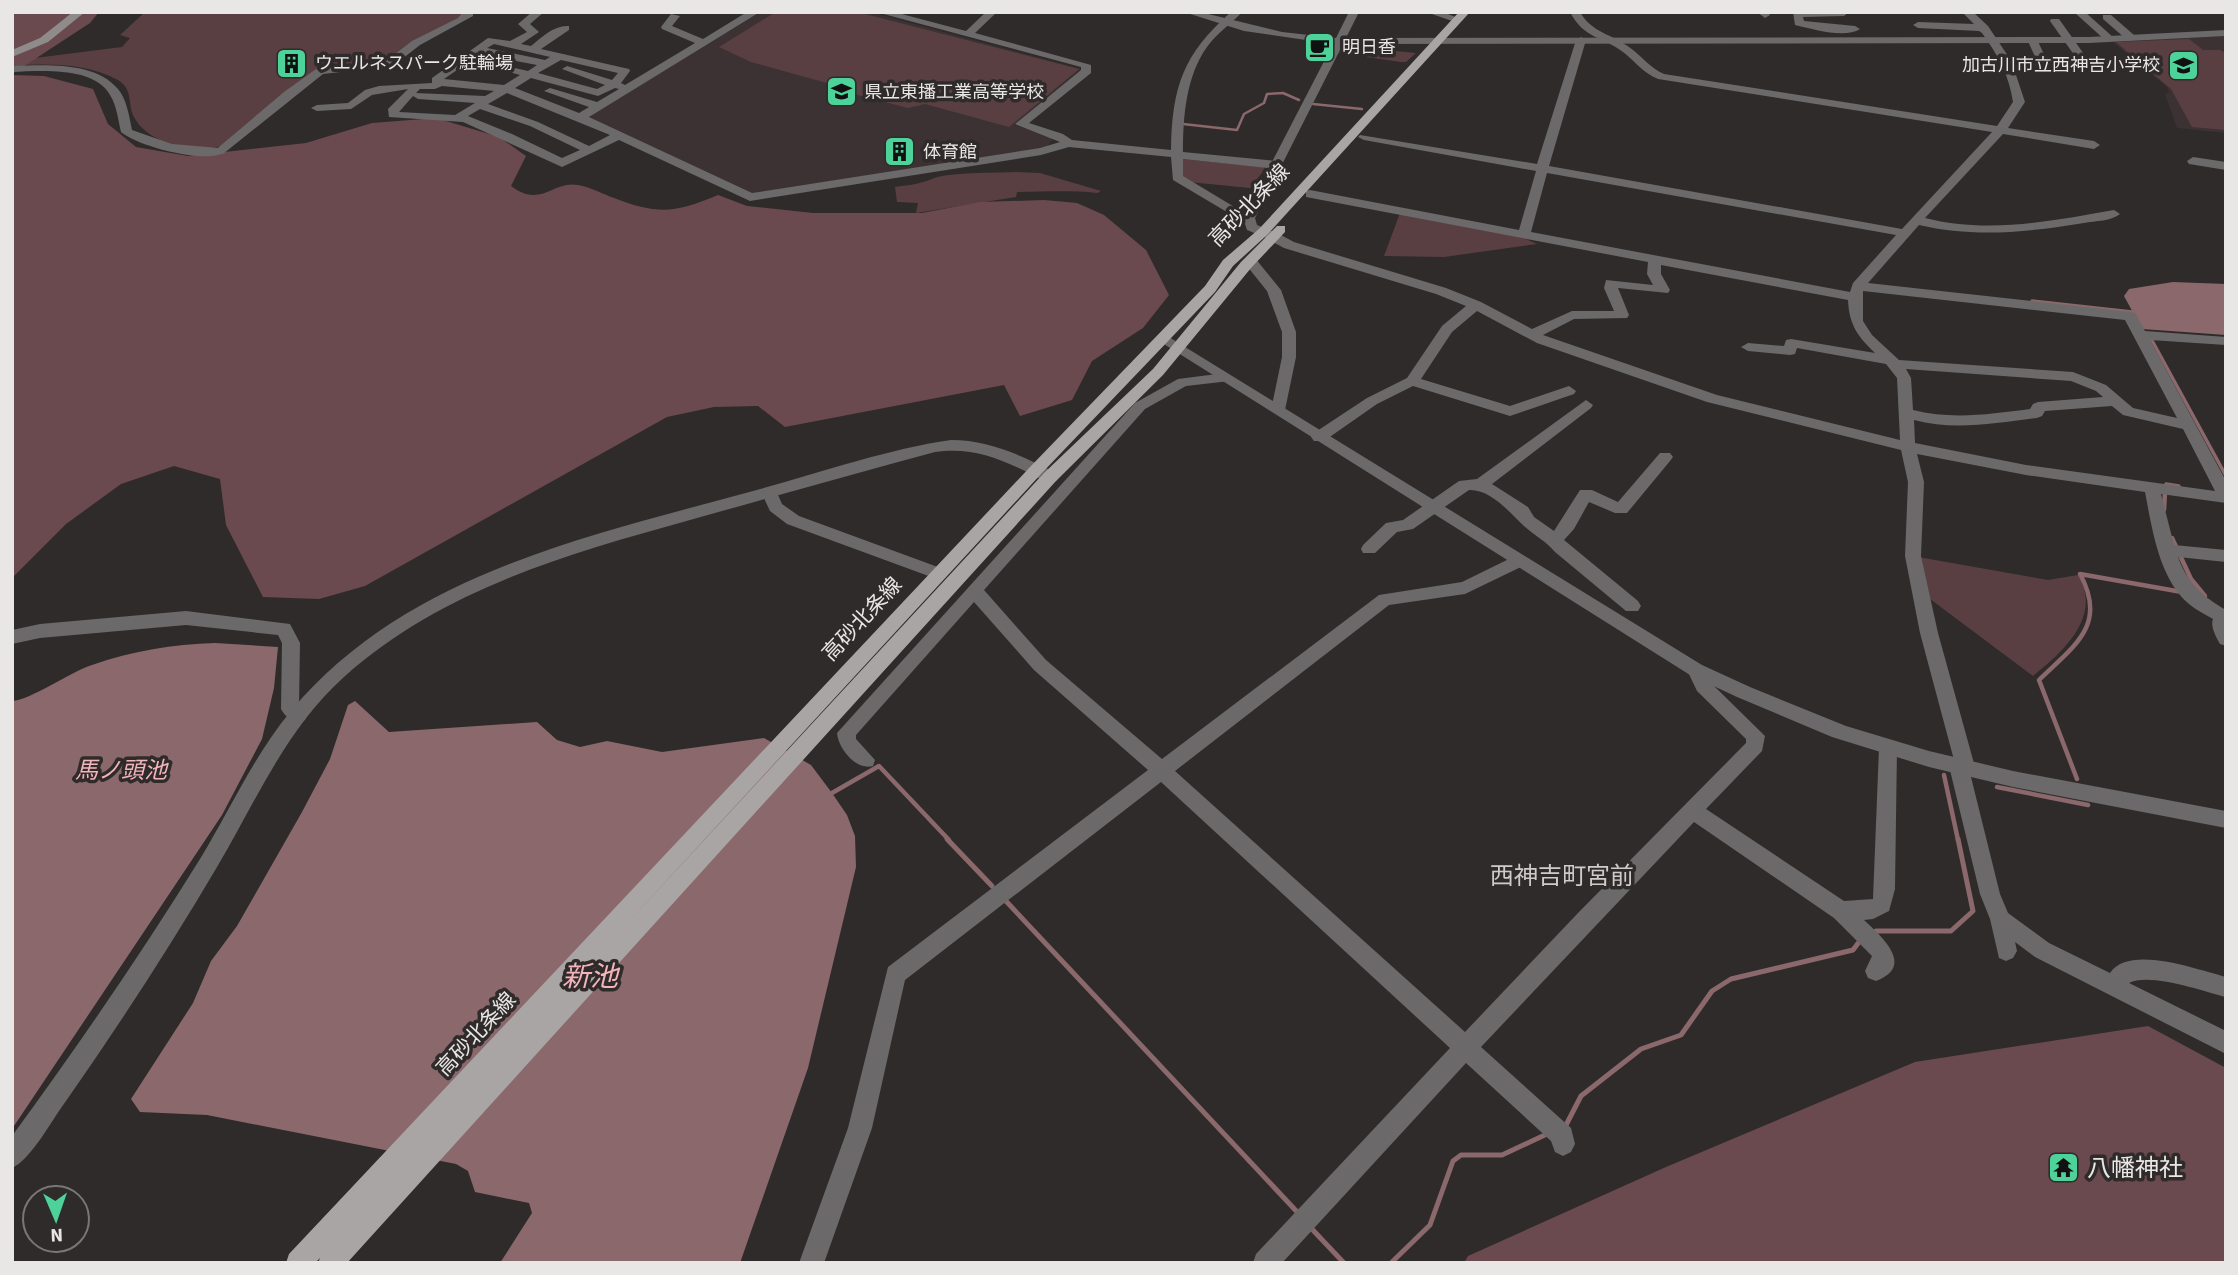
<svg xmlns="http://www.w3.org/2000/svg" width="2238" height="1275" font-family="'Source Sans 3','Noto Sans JP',sans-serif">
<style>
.built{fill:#3d3233}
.green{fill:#5a3f42}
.forest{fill:#6a4a4e}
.water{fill:#8a686b}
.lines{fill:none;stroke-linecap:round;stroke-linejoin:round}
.stream-far3{stroke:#8a686b;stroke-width:2.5}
.stream-far2{stroke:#8a686b;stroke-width:3.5}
.stream-far1{stroke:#8a686b;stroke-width:4.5}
.stream{stroke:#8a686b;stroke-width:5}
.minor{fill:#6b6969;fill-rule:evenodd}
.tertiary{fill:#6b6969;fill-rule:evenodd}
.secondary{fill:#8f8b8b;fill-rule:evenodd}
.primary{fill:#aaa5a5;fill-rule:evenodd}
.labels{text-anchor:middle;stroke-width:7;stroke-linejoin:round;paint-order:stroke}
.far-poi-label{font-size:18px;fill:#e9e6e6;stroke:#2f2b2b;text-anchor:start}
.street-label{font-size:21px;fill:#e9e6e6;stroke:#2f2b2b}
.water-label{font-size:23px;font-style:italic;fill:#f3b4bb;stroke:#2f2b2b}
.quarter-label{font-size:24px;fill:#d0caca;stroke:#2f2b2b}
.near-poi-label{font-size:24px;fill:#e9e6e6;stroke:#2f2b2b;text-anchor:start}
.near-water-label{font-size:28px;font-style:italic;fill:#f3b4bb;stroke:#2f2b2b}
</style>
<rect width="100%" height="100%" fill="#2f2b2b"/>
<!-- built -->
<g class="built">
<polygon points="761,12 870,12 1081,69 1014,125 1054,137 1047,147 749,194 591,118 592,114"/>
<polygon points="2226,36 2226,133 2177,128 2165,94 2169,93 2168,88 2113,42"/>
</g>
<!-- green -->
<g class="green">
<path d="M 145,12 L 463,12 L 463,15 L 382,64 L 320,69 L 280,97 L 221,146 C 194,154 148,144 134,117 C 127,104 134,90 118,80 C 86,62 47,64 12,65 L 27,59 L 122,47 L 130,38 L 120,35 Z"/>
<polygon points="776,12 857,12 1079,69 1009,127 925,104 908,108 843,91 845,88 751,62 719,47"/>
<polygon points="2189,39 2203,50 2220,50 2226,53 2226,130 2192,127 2171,89 2116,42"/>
<polygon points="1343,46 1416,53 1406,62 1401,62 1339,53"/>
<polygon points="1182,159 1263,167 1265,169 1250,188 1189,182 1180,176"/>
<path d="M 1016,172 L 1040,173 L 1101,191 L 1097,193 C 1070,190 1044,192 1017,192 L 1016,197 L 916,213 L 918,203 L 897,202 L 895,187 C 909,185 920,184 932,179 C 946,172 998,173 1016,172 Z"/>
<polygon points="1400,213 1519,236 1537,244 1444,257 1384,256"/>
<path d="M 1918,557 L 2048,580 L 2078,575 C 2103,616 2063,652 2033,676 L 1926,596 Z"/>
</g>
<!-- forest -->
<g class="forest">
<polygon points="12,12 99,12 90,23 12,74"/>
<path d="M 12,75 L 44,76 L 93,89 L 108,124 L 136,147 L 188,156 L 306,143 L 372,123 L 436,118 L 499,137 L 526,156 L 511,186 C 541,209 553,180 578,185 C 590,187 603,194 614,198 C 658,215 675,213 718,195 L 747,206 L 813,213 L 922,213 L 980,202 L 1044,200 L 1077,203 L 1104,215 L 1146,250 L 1169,295 L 1143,328 L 1092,361 L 1072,400 L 1020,416 L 1004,385 L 785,427 L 758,406 L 714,407 L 667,417 L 365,586 L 319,599 L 263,597 L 226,525 L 220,479 L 174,466 L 121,484 L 66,524 L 12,578 Z"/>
<polygon points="2148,1026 2226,1068 2226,1263 1464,1263 1468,1256 1666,1167 1915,1062"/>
</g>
<!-- water -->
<g class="water">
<polygon points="2173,282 2226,284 2226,335 2142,329 2124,296 2129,289"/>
<path d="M 215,643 L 278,647 L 274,688 L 262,739 L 222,815 L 12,1129 L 12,701 C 31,700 70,672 92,665 C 132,651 173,644 215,643 Z"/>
<polygon points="355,701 389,732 537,722 557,740 580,747 607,741 662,752 764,738 811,765 832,793 847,815 855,836 856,867 808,1068 740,1263 500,1263 532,1213 529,1203 475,1192 468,1171 456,1164 207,1115 140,1112 131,1099 193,1003 211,961 237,926 302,812 330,759 348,705"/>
</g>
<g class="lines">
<!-- stream-far3 -->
<g class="stream-far3">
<polyline points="1313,104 1362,109"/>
<polyline points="1183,124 1237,130 1244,114 1264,103 1267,94 1283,93 1299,100"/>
</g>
<!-- stream-far2 -->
<g class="stream-far2">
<polyline points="2032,301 2132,312"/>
<polyline points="2149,335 2226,476"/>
<polyline points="2165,494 2166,484 2179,486"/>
</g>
<!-- stream-far1 -->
<g class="stream-far1">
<polyline points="2164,510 2165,492"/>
<polyline points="2172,538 2191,579 2205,596 2201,595"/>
<polyline points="1944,775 1958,840"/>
<path d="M 2077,779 L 2039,680 C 2074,646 2108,625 2080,574 L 2182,592"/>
<polyline points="1997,787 2088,805"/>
<polyline points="832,793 879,766 949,840"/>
</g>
<!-- stream -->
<g class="stream">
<polyline points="947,839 992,886"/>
<polyline points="1004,899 1300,1215"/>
<polyline points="1876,931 1951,931 1973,911 1958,839"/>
<polyline points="1565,1127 1581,1096 1641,1049 1681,1035 1712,991 1731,979 1853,950 1859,942"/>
<polyline points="1310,1227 1344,1263"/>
<polyline points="1391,1263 1430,1225 1453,1161 1461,1155 1502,1155 1547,1134"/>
</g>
<!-- minor -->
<g class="minor">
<polygon points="463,12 473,12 473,16 420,45 393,66 323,74 223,154 213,152 284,92 316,69 386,61 412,41 458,18"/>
<path d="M 532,12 L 544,12 L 530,24 L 539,32 L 521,44 L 531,46 C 542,37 554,25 569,26 L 569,30 L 541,49 L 629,69 L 630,71 L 621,83 L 625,85 L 695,43 L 662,29 L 661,27 L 671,14 L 680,16 L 672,26 L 703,39 L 747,12 L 760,12 L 589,117 L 752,193 L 1040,148 L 1060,142 L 1015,124 L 1081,70 L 1081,67 L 876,12 L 894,12 L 966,31 L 986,12 L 997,12 L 975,33 L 1091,65 L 1091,73 L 1029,123 L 1063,134 L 1072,140 L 1171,150 C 1172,87 1183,54 1231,12 L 1242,12 C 1231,24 1217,33 1207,47 C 1186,76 1183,117 1183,152 L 1276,161 L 1282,165 L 1276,169 L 1183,159 L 1183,176 L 1246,214 L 1246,220 L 1242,221 L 1173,180 L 1171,157 L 1069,147 L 1041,155 L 750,201 L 619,140 L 562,167 L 463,122 L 389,117 L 388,109 L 408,89 L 372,95 L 351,109 L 317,111 L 311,108 L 317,105 L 348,103 L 365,90 L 379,86 L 432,83 L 432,78 L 488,38 L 510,41 L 527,32 L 518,24 ZM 494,44 L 550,57 L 545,60 L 487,48 ZM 480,54 L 537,65 L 528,71 L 480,60 L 480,64 L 520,75 L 504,85 L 444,79 ZM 561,60 L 618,73 L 612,80 L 567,66 L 562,69 L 605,85 L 597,89 L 538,73 ZM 531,78 L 598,96 L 615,88 L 619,89 L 597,102 L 550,88 L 544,91 L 589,107 L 579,113 L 515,88 ZM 442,86 L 494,91 L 485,96 L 416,93 L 420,89 L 435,89 ZM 507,93 L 610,135 L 589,146 L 538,122 L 488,104 ZM 413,96 L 418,99 L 475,103 L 455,115 L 399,112 ZM 480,109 L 530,126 L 580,150 L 562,158 L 512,134 L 468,116 Z"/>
<polygon points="1426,12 1443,12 1463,20 1458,23"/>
<path d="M 1570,12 L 1580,12 C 1592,33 1612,34 1629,47 C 1642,56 1650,68 1664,74 L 1997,126 L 2013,102 C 2009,75 1998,55 1982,33 L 1979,31 L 1918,28 L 1913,25 L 1918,22 L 1974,24 L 1962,12 L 1973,12 L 1988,26 L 2008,56 L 2036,59 L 2027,39 L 2036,37 L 2048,63 L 2043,66 L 2012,63 L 2025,102 L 2008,128 L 2094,141 L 2100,145 L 2094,149 L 2003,134 L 1925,218 C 1987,234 2052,221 2114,210 L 2120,214 C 2112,221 2095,221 2084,223 C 2029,232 1974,238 1919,225 L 1868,283 L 2130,312 L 2135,313 L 2145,331 L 2226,337 L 2226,345 L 2150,340 L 2226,481 L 2226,503 L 2161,494 L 2174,545 L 2226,550 L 2226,562 L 2178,557 C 2188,584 2202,596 2226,610 L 2226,646 L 2220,644 C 2216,637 2210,626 2213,619 C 2205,614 2196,610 2189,604 C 2159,579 2152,528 2145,492 L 2026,475 L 1917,454 L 1924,482 L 1921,556 L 1938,633 L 1975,767 L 1970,773 L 2000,894 L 2008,913 L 2049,943 L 2110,973 C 2129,944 2198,970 2226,977 L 2226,997 C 2203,991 2149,972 2129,983 L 2226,1031 L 2226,1054 L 2035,957 L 2015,942 L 2017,951 L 2013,958 L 2006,961 L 1999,958 L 1990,919 L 1980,894 L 1949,766 L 1954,760 L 1920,633 L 1905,556 L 1908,482 L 1901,450 L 1707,402 L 1537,343 L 1477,311 L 1452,332 L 1421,379 L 1510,406 L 1569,386 L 1576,391 L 1574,394 L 1510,416 L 1413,386 L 1377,404 L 1324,441 L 1314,441 L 1311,437 L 1314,433 L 1367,398 L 1407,378 L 1442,326 L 1466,306 L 1436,294 L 1284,248 L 1269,240 L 1269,234 L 1279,234 L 1294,242 L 1446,288 L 1481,302 L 1532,329 L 1572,311 L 1614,311 L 1604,288 L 1606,280 L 1653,285 L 1647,274 L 1648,262 L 1306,197 L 1306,191 L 1310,190 L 1519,230 L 1536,171 L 1364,140 L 1358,137 L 1360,135 L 1537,164 L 1576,40 L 1581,37 L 1586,40 L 1549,166 L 1902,229 L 1992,132 L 1658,79 C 1643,73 1635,61 1623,52 C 1602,36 1584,39 1570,12 ZM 1547,173 L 1896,235 L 1853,283 L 1850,292 L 1531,232 ZM 1661,265 L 1848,300 C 1849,324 1857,336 1875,353 L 1791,339 L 1786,340 L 1784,346 L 1748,343 L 1741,347 L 1748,351 L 1790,355 L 1795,354 L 1797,348 L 1886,364 L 1897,378 L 1900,440 L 1717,395 L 1543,335 L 1574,319 L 1627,318 L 1629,315 L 1618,288 L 1668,293 L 1670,290 L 1661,274 ZM 1863,291 L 2125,320 L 2177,418 L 2133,408 L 2106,385 L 2073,372 L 1899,360 L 1872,335 L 1863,321 ZM 1906,369 L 2071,381 L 2096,391 L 2103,397 L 2038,402 L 2033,404 L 2030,409 C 1991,414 1952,420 1913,410 L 1911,378 ZM 2112,406 L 2123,415 L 2183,429 L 2215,491 L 2026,465 L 1915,443 L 1914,420 C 1954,431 1996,423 2037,418 L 2042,416 L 2045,411 Z"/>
<polygon points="1757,12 1768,12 1770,15 1765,18"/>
<path d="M 1793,12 L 1849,12 L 1844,16 L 1803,17 L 1804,21 L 1855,26 L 1860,29 C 1845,39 1813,29 1795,25 Z"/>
<polygon points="2074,12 2085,12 2114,38 2105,40"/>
<polygon points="2103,15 2111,15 2134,35 2134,39 2126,39 2103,19"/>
<polygon points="2051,19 2059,19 2086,57 2085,59 2077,59 2050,21"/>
<polygon points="2193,157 2226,162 2226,170 2189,164 2187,161"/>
<polygon points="1250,257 1255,258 1281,290 1296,332 1296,357 1285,410 1278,415 1271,410 1282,357 1282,332 1267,291 1243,261"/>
<path d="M 1225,373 L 1232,378 L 1230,381 L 1186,386 L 1145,409 L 984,590 L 1046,660 L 1162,759 L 1379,595 L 1462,582 L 1513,557 L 1525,557 L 1527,561 L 1525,565 L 1465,594 L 1389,605 L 1175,771 L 1465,1032 L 1578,913 L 1746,743 L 1746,739 L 1697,691 L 1687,670 L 1690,665 L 1702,665 L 1710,682 L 1765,736 L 1762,751 L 1706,809 L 1844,901 L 1873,899 L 1879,748 L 1881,743 L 1888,740 L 1895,743 L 1897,748 L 1895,889 L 1889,911 L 1873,919 L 1864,920 C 1881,936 1916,966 1876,981 L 1868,978 L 1865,971 L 1872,956 L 1834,918 L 1694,822 L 1481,1047 L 1571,1128 L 1575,1144 L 1571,1152 L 1563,1156 L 1555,1152 L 1551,1141 L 1466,1063 L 1282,1263 L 1253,1263 L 1256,1254 L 1450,1048 L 1161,782 L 905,980 L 872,1128 L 824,1263 L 799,1263 L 848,1128 L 888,967 L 1148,770 L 1034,670 L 974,602 L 856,735 L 856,739 L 875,760 L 873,766 C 856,771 838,748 837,733 L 1135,403 L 1178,379 Z"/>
<path d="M 1586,400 L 1593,405 L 1591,408 L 1492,484 L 1528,507 L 1534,517 L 1554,531 L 1580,490 L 1592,490 L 1618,502 L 1660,453 L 1670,453 L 1673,457 L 1670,461 L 1627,513 L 1615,513 L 1589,502 L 1574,529 L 1564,540 L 1638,601 L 1641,606 L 1638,611 L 1626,611 L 1555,552 C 1546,541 1535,536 1524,526 C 1510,513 1491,489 1469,490 L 1413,529 L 1397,532 L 1375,553 L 1363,553 L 1361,549 L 1363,545 L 1386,523 L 1403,520 L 1459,481 L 1477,479 Z"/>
<polygon points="769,487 775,488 782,504 799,516 946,570 948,574 940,580 934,578 787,524 770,511 761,492"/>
<path d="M 186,611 L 290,624 L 300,643 L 299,706 L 307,715 L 305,720 C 294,724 286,718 281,709 L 282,643 L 278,635 L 186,625 L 40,638 L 12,644 L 12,630 L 40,624 Z"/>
</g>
<!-- tertiary -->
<g class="tertiary">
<polygon points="1184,12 1200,12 1282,32 1336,38 1349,12 1359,12 1346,38 2089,37 2226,30 2226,36 2089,43 1343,44 1255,218 1257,225 1279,234 1280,237 1274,241 1247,230 1243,218 1333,44 1244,31"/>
<path d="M 12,66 C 44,65 95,61 118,89 C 127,100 129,116 132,130 L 172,144 L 219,148 L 225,152 C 207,165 137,146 121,132 C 118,120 117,106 110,95 C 94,66 40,71 12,72 Z"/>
<polygon points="1164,334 1702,665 1750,687 1846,726 1929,751 2013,771 2226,811 2226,828 2013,787 1929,767 1832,737 1737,697 1690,675 1159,341 1157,338"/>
<path d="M 951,440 C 990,440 1022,456 1056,473 L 1058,477 L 1056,481 L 1044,481 C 1008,462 977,446 935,452 C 853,474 772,497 690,520 C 567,554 441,590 344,677 C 286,729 256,801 217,867 C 170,947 119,1025 66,1101 C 53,1118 31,1160 12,1168 L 12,1136 C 78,1046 141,954 200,859 C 230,810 254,755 291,711 C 405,574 589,536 753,491 C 816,474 887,449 951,440 Z"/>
</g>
<!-- secondary -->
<polygon class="secondary" points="73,12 85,12 48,42 12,57 12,50 40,38"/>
<!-- primary -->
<polygon class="primary" points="1459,12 1470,12 1267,235 1233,266 1215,292 1041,474 621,930 1044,473 1153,369 1241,262 1277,226 1285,226 1285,232 1251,268 1163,375 1056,481 347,1263 318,1263 320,1258 315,1263 286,1263 289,1254 1031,466 1205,286 1223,260 1259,229"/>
</g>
<!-- icons -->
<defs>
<symbol id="cafe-square" viewBox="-11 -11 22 22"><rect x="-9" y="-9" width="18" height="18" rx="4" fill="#4dd39a" stroke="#2f2b2b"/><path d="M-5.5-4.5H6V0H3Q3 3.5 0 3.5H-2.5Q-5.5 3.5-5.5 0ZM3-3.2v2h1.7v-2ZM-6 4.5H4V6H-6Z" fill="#111"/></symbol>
<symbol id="building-square" viewBox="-11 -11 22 22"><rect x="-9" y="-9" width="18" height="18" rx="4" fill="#4dd39a" stroke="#2f2b2b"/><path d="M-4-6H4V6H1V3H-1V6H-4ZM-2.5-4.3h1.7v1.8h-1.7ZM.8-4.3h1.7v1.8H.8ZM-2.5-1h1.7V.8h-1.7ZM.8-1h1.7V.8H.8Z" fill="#111"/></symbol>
<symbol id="school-square" viewBox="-11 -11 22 22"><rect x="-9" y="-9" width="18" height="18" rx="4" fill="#4dd39a" stroke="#2f2b2b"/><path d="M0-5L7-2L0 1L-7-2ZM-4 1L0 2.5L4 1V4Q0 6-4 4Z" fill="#111"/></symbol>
<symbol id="temple-square" viewBox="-11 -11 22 22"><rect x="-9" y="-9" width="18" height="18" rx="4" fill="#4dd39a" stroke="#2f2b2b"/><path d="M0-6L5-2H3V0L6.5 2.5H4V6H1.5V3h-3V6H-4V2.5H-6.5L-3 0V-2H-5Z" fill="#111"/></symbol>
</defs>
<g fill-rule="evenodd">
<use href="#cafe-square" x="1302" y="30" width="35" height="35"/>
<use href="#building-square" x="274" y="46" width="35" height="35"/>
<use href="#school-square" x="2166" y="48" width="35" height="35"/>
<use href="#school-square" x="824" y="74" width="35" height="35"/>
<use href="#building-square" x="882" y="134" width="35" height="35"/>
<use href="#temple-square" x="2046" y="1150" width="35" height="35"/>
</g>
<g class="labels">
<!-- far-poi labels -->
<g class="far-poi-label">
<text x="1342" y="53">明日香</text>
<text x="315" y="69">ウエルネスパーク駐輪場</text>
<text x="2160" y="71" text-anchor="end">加古川市立西神吉小学校</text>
<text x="864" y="98">県立東播工業高等学校</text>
<text x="923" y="158">体育館</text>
</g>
<!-- street labels -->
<g class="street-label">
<text transform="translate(1249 205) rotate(-46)" y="7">高砂北条線</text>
<text transform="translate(862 619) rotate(-47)" y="7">高砂北条線</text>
<text transform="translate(476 1034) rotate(-47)" y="7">高砂北条線</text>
</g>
<!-- water labels -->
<g class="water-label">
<text x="121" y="778">馬ノ頭池</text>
</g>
<!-- quarter labels -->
<g class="quarter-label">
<text x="1562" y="884">西神吉町宮前</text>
</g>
<!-- near-poi labels -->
<g class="near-poi-label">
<text x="2087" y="1176">八幡神社</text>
</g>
<!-- near-water labels -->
<g class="near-water-label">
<text x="590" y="986">新池</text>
</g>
</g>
<!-- border -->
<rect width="2238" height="1275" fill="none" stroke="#e9e6e6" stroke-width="28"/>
<!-- north arrow -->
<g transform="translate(56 1219) rotate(178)"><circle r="33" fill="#2f2b2b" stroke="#797676" stroke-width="2"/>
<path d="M0-5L12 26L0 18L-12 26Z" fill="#4dd39a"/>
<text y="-10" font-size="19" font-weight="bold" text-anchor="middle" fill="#e9e6e6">N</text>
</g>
</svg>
